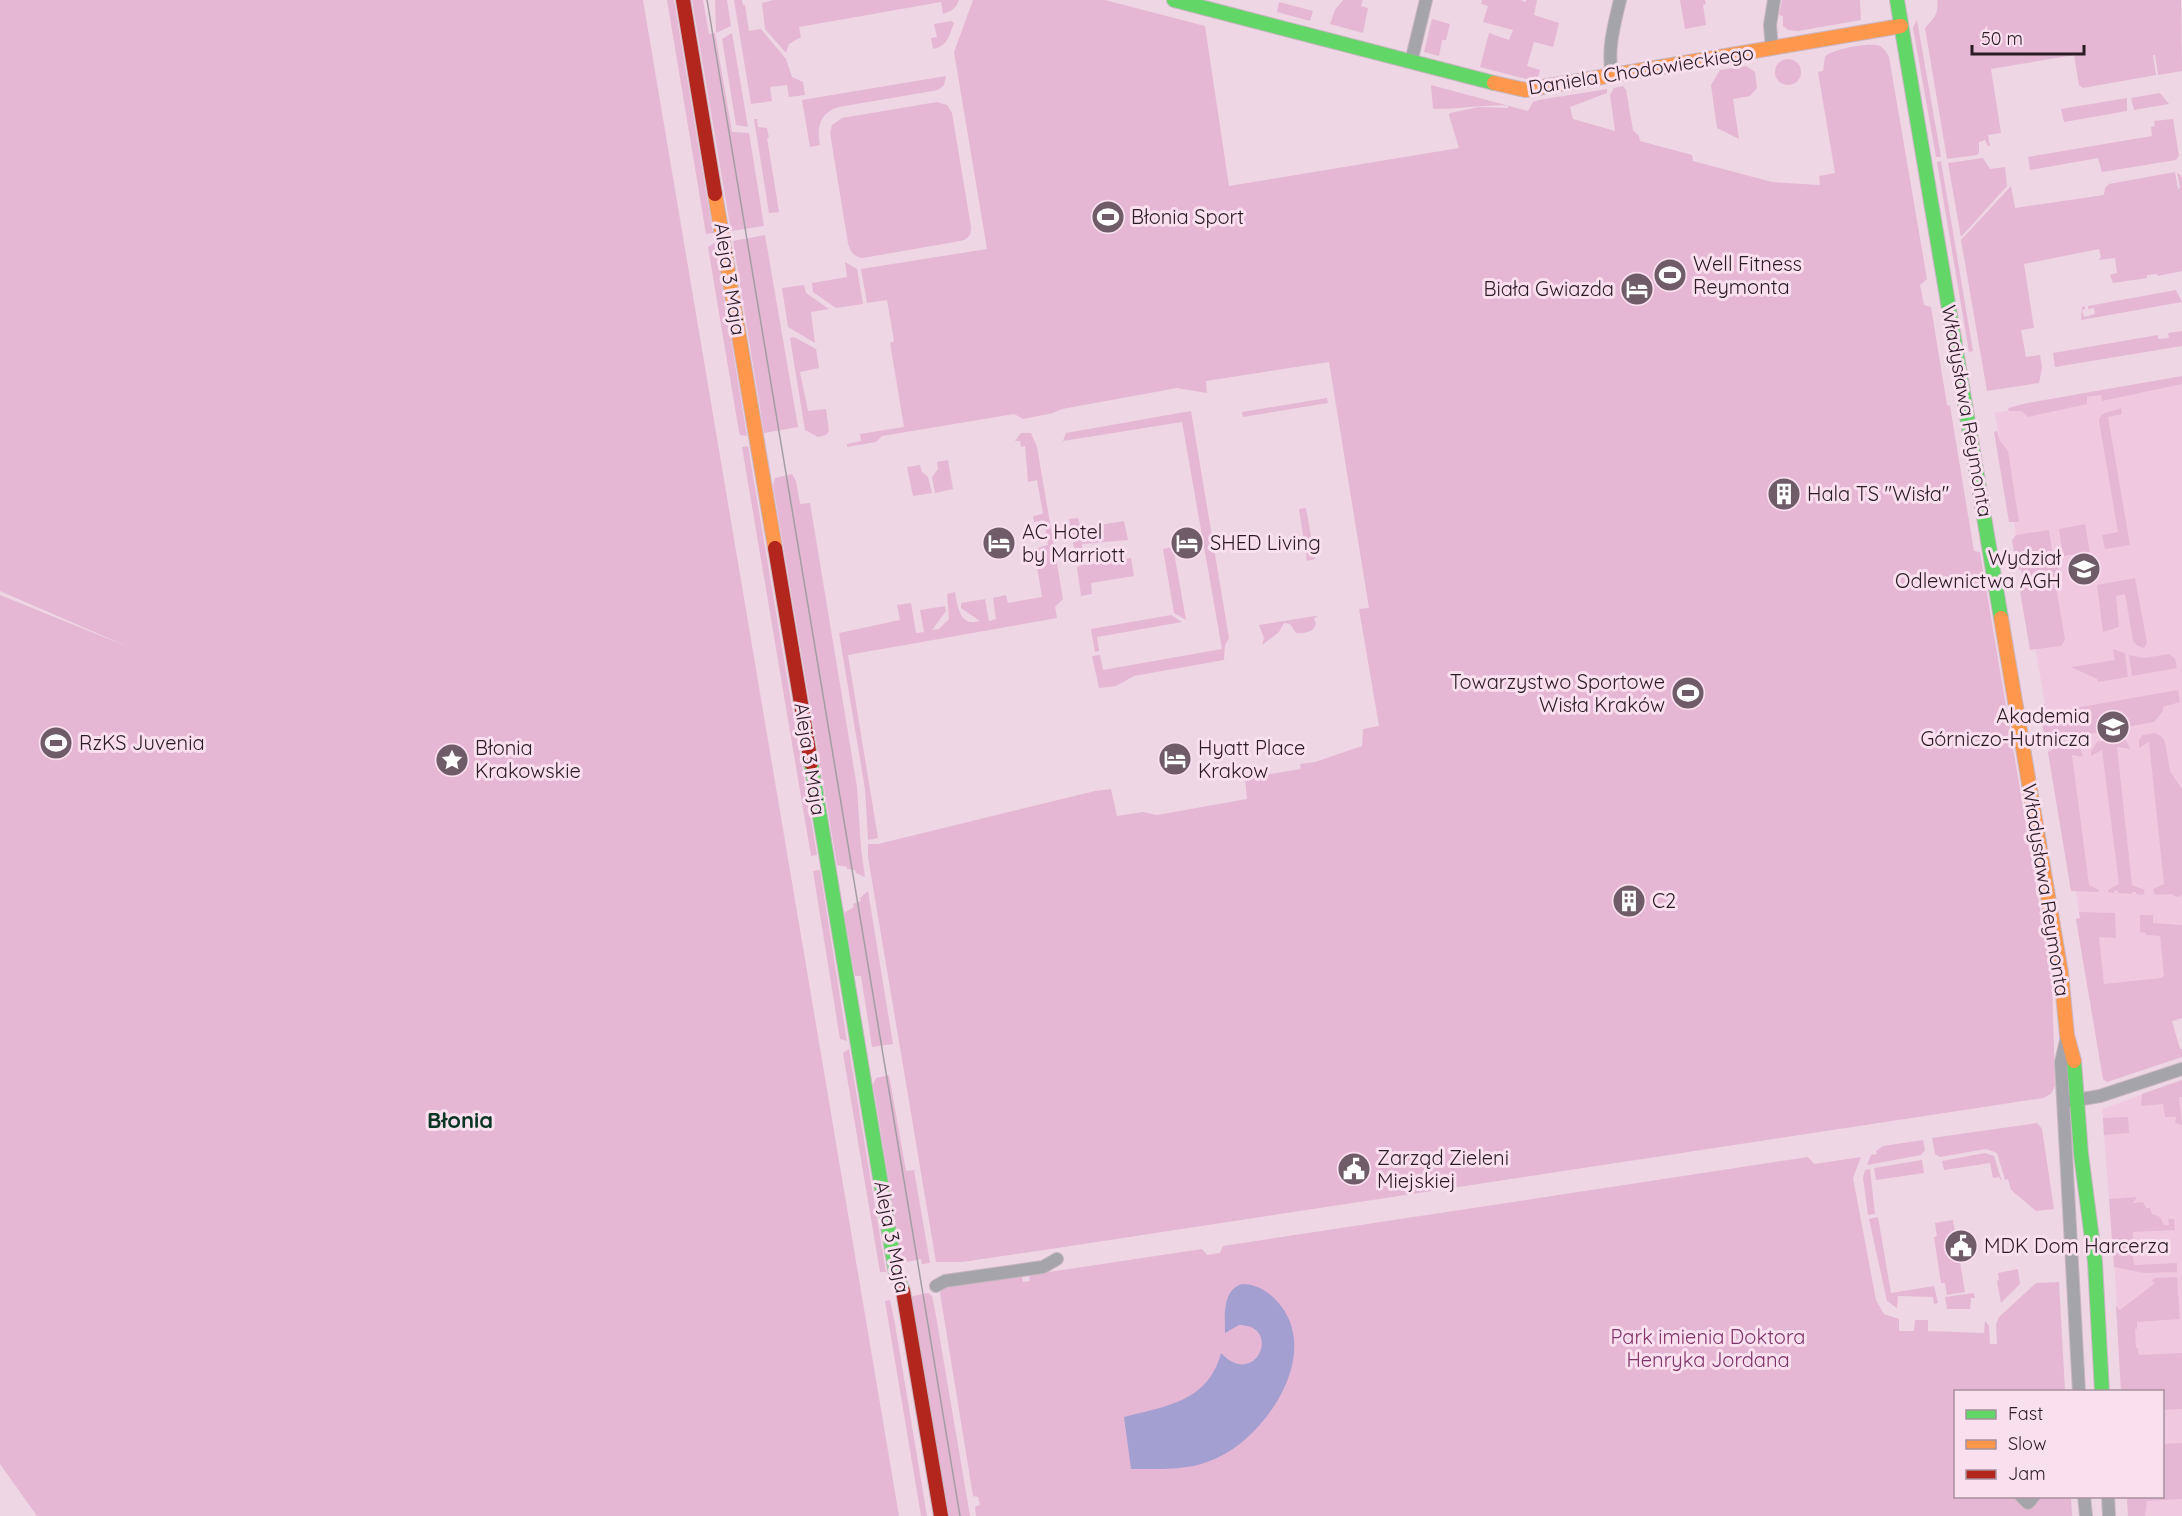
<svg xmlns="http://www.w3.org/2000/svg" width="2182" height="1516" font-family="Quicksand,sans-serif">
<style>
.built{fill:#f0c9e1}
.green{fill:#e5b7d4}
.water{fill:#a49fd1}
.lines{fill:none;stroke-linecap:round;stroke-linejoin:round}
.street-casing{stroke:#c8b6c1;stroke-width:14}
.fast-casing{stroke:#c8b6c1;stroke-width:16}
.slow-casing{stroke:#c8b6c1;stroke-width:16}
.jam-casing{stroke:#c8b6c1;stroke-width:16}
.street{stroke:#a5a4aa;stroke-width:12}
.fast{stroke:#63d668;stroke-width:14}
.slow{stroke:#ff974d;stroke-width:14}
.jam{stroke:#b3261e;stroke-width:14}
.tram{stroke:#a39da3;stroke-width:1.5}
.labels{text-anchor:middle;stroke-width:6;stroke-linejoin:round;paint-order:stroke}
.street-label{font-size:20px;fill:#2b1b25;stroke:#fadfef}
.poi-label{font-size:20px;fill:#2b1b25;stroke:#fadfef;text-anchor:start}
.park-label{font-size:20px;fill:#81336a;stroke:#fadfef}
.quarter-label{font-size:22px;font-weight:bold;fill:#083623;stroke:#fadfef}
</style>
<rect width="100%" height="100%" fill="#eed6e4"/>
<!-- built -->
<g class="built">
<polygon points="2182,380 2182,1018 2172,1021 2181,1056 2106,1081 2103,1079 2076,919 2080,918 2076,891 2071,891 2048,752 2049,751 2043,714 2045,704 1995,413"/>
<polygon points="2182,1080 2182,1516 2128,1516 2127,1497 2162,1496 2162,1392 2121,1391 2115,1274 2102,1109"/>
</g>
<!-- green -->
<g class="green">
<polygon points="0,0 643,0 899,1516 37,1516 0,1464 0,595 131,648 0,591"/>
<polygon points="667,0 674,0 713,233 706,234"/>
<polygon points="692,0 703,0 709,34 715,33 732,132 749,133 764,226 731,231"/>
<polygon points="715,0 727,0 731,26 716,33"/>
<polygon points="734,0 742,0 743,5 745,5 749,31 761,29 786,59 792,77 803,82 805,95 789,97 787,85 770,87 772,101 751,104"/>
<path d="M 773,0 L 959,0 C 956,9 951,11 943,14 L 941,2 L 799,27 L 801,37 L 789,44 L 786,53 L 765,29 L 762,3 Z"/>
<path d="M 973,0 L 1105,0 L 1205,26 L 1229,186 L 1459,148 L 1449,115 L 1450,113 L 1479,107 L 1508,108 L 1508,105 C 1482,105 1458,109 1433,109 L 1431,85 L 1528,111 L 1533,102 L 1539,100 L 1607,89 L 1607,93 L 1570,107 L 1573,119 L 1615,131 L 1610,95 L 1614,88 L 1623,86 L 1626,90 L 1633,130 L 1639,136 L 1640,141 L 1692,155 L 1693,161 L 1772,182 L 1820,185 L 1819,176 L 1835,173 L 1818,72 L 1823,71 L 1825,57 C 1831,49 1871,42 1880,46 C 1885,49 1887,53 1889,57 L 1927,279 L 1920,285 L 1924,305 L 1931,307 L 1947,405 L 1950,406 L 1974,551 L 1980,552 L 2052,979 L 2055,1086 L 2051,1094 L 2043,1098 L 1984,1107 L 1044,1250 L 962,1262 L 936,1262 L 868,857 L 868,844 L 878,844 L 1095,791 L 1111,789 L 1117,816 L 1143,812 L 1157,815 L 1247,799 L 1245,778 L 1301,769 L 1300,764 L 1315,762 L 1362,746 L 1363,729 L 1379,726 L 1359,609 L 1369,608 L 1329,362 L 1206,381 L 1207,393 L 1177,388 L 1062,409 L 1053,413 L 1023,419 L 1014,414 L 882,436 L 876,442 L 847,447 L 847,444 L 861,441 L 860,434 L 904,427 L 890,343 L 894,341 L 887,300 L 867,303 L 861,269 L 987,249 L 954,52 Z"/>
<polygon points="1343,0 1363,0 1361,6 1368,8 1363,33 1330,24 1335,10"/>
<polygon points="1482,0 1520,0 1526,2 1526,0 1537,0 1534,15 1559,23 1553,47 1534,42 1527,66 1540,70 1538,77 1526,79 1480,67 1489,33 1509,40 1513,30 1483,22 1488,6 1481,4"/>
<polygon points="1680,0 1705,0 1706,4 1703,5 1706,25 1685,29"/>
<polygon points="1782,0 1860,0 1861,20 1798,31 1788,30 1783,26 1783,16 1779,15"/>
<path d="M 1937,0 L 2181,0 L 2182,71 L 2158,75 L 2155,55 L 2153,55 L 2156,75 L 2083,88 L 2079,85 L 2074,55 L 1991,69 L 2001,133 L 1988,135 L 1990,146 L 1988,146 L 1985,140 L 1979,142 L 1979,153 L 1977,155 L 1947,159 L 1925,28 C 1934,18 1939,14 1937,0 Z"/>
<polygon points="1279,2 1313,11 1310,21 1277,12"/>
<polygon points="1432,19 1450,24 1446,40 1442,40 1439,56 1424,52"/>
<polygon points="1917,20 1941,157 1936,157 1913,28"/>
<path d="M 951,21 L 954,23 C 949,36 948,46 933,49 L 931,38 L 937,37 L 934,24 Z"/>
<polygon points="732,33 748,127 736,125 722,39"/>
<circle cx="1788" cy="72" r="13"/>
<polygon points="1746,66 1755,72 1757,88 1750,96 1733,99 1739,139 1717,128 1711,85 1720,70"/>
<path d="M 946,76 L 944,85 L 938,90 L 839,107 C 819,113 817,127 820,145 L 810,147 L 802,100 Z"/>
<polygon points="2160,93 2169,104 2134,110 2131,98"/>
<polygon points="2127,98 2127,111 2064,122 2061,109"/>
<path d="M 937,102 L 947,105 L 952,113 L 971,227 C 972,235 967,240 960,241 L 863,258 C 854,257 850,252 848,243 L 830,133 L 832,125 L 842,118 Z"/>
<polygon points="754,119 757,119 758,127 767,128 769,138 767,138 779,212 769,213"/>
<polygon points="2173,119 2179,156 2176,160 2102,172 2098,158 2030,170 2028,157 2152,136 2151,127 2155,126 2154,121"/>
<polygon points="1983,158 1990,169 2005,167 2007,186 1961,237 1948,163"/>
<polygon points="1941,161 1973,351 1969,352 1937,162"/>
<polygon points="2175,172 2178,189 2180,188 2177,172 2182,177 2182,271 2158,276 2157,274 2147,275 2147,278 2113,283 2110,275 2117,273 2115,258 2099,260 2101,257 2099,249 2024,264 2034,328 2021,330 2026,357 2040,355 2042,368 2039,383 1987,391 1961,240 2011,186 2015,208 2104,195 2105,188 2109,184"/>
<polygon points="765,235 798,427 764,433 733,241"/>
<polygon points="714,243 715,243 747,436 740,435 739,432 708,247"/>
<polygon points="845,262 857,269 863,304 836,308 813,292 812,283 847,277"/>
<polygon points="804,285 806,293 829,309 811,312 815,343 788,327 782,288"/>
<polygon points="2176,290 2182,302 2081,320 2082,307 2085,306 2085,309 2082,310 2084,317 2095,314 2094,308 2088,309 2088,306"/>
<polygon points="2182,331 2182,346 2055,367 2053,353 2158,335 2158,339 2169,338 2168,333"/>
<polygon points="794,337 816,349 819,368 800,372 808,411 826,409 829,431 826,435 818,437 805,430 790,338"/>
<polygon points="2182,376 2182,384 2102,401 2101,395 2087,397 2087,404 2028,417 2022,411 2009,411 2008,408 2027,403"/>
<polygon points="1327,398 1328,403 1243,417 1242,412"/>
<path d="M 2121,408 L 2122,414 L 2108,417 L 2130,545 L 2105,549 L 2102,535 L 2118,532 L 2099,421 C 2101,410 2112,413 2121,408 Z"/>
<polygon points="1191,411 1229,638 1225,645 1224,660 1134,676 1116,686 1099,688 1092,656 1100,655 1103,670 1222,649 1182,422 1063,441 1066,433"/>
<polygon points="1997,431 2000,441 2008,451 2019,522 2009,522 1994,432"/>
<path d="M 1021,433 L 1031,433 L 1037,447 L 1063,599 L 1055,607 L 1057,618 L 848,655 L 878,838 L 868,840 L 865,789 L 839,633 L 900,620 L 897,605 L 911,603 L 916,633 L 924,632 L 920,610 L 945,606 L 946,611 L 932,630 L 939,629 L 949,619 L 947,594 L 955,592 C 958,608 960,627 980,621 L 961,608 L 961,603 L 985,599 L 989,621 L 996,619 L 993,598 L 1006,595 L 1008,603 L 1042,597 L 1034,549 L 1048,545 L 1047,540 L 1038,542 L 1036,536 L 1046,534 L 1044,520 L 1034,522 L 1033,516 L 1043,514 L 1037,480 L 1028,482 L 1025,446 L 1021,447 L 1020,441 L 1015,441 Z"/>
<polygon points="748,446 817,855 811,856 742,447"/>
<polygon points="948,460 953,489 935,493 932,477 938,469 937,462"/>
<polygon points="920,465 922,472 928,477 932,493 913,496 907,467"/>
<polygon points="792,474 796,481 800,504 810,503 857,787 861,848 865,877 856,873 855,870 847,869 847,867 837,865 773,485 775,478"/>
<polygon points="1306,508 1315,559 1307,561 1299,509"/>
<polygon points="1078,518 1081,528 1124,521 1128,540 1082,544 1082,549 1074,548 1069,519"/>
<polygon points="2085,524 2090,552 2063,556 2059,529"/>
<polygon points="2049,530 2053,557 2057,557 2061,584 2056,586 2065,640 2061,646 2030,650 2020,591 2025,589 2021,569 2017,570 2012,540 2016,535"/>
<polygon points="1173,547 1186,620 1174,613 1163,549"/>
<polygon points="1131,558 1134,576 1091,583 1092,594 1081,596 1077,567 1085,564 1085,565"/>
<polygon points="2135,578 2147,643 2144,648 2138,646 2133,641 2125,594 2116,596 2119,627 2103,632 2097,585"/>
<polygon points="1171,615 1182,622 1097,637 1099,651 1095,652 1091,629"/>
<path d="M 1315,616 L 1318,617 L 1314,618 L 1316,624 C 1314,632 1304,634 1296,633 L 1290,624 L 1284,623 L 1279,632 L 1262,645 L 1264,638 L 1259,625 Z"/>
<polygon points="2113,649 2125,653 2128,677 2098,682 2097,679 2071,667 2115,660"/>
<polygon points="2169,654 2175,659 2177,668 2132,676 2129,655 2144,658"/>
<polygon points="2178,690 2180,702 2163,707 2163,711 2154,722 2055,740 2045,740 2039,705 2045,704 2046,713"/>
<polygon points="2155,733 2162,737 2165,742 2170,771 2182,789 2182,894 2180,897 2174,896 2173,894 2155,895 2153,889 2164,884 2149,742 2139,748 2139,740 2143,735"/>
<polygon points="2120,738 2126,740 2130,749 2117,747 2132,885 2145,890 2143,895 2136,894 2136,892 2132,892 2132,894 2118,893 2118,891 2114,890 2114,893 2108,892 2108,890 2119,884 2102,750 2091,756 2091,751 2097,742"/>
<polygon points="2074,745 2081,750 2083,757 2072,755 2089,885 2099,890 2098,892 2071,891 2048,752 2058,747"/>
<polygon points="820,870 847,1041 840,1039 813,871"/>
<polygon points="868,891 893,1044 872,1047 861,976 855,976 844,913 854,907 853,904 861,901 860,898"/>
<polygon points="2079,912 2115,913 2116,938 2099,937 2104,984 2161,978 2164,976 2160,936 2146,935 2146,933 2140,932 2140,915 2153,915 2153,923 2182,925 2182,1018 2172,1021 2180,1049 2182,1049 2182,1057 2107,1082 2103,1079 2076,919 2080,918"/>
<polygon points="849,1049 886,1272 880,1272 843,1053"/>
<polygon points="889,1075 906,1171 914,1170 930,1263 922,1264 921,1259 907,1262 901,1255 873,1084 876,1078"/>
<polygon points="2182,1080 2182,1097 2179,1097 2182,1125 2175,1123 2176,1117 2165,1117 2163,1104 2141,1106 2142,1094"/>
<polygon points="2128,1117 2129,1133 2104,1135 2103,1118"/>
<polygon points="2037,1123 2042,1129 2054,1209 2036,1211 2011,1190 2008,1179 2005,1180 1997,1153 1986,1149 1940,1157 1935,1154 1932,1138"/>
<polygon points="1923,1140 1925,1150 1921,1155 1867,1165 1871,1155 1877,1154 1876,1151 1883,1146"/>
<polygon points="1985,1153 1994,1156 2002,1182 1999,1177 1993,1178 1990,1163 1944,1170 1942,1161"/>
<polygon points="1808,1157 1814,1164 1861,1157 1853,1178 1876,1300 1884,1314 1899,1319 1899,1331 1914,1331 1915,1320 1928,1320 1928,1331 1984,1333 1985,1321 1989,1326 1990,1344 1997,1344 1996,1324 1999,1317 2036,1283 2059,1282 2065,1391 1956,1392 1956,1496 2071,1497 2072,1516 976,1516 975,1507 980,1505 978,1497 973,1496 940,1293 944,1288 1022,1276 1023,1282 1030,1281 1029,1275 1202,1249 1207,1255 1220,1253 1223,1246"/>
<polygon points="1922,1160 1924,1173 1876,1180 1874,1168"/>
<polygon points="1870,1169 1875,1214 1868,1215 1863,1178 1865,1170"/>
<polygon points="2137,1197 2133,1203 2143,1202 2146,1208 2150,1208 2152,1214 2160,1217 2164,1225 2169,1225 2168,1219 2174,1219 2175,1230 2133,1232 2133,1239 2131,1239 2134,1265 2177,1263 2177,1272 2144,1273 2114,1267 2109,1199"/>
<polygon points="1878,1217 1891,1293 1934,1286 1938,1303 1934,1304 1933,1297 1898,1296 1897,1308 1887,1301 1869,1219"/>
<polygon points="1953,1220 1965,1292 1947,1295 1945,1283 1941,1283 1934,1237 1937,1236 1935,1223"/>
<polygon points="2018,1269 2020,1284 2001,1303 1997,1281 1999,1280 1998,1273"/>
<polygon points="2177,1277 2180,1319 2137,1322 2137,1329 2135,1329 2136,1348 2138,1348 2139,1355 2182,1353 2182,1409 2163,1410 2162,1392 2121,1391 2116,1306 2120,1310 2154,1284 2152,1280 2155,1278"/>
<polygon points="928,1293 932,1296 935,1310 970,1516 945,1516 909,1297"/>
<polygon points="1974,1293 1975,1298 1971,1298 1970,1309 1947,1309 1945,1297"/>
<polygon points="890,1300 895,1324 927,1516 921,1516 885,1301"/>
<polygon points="2182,1443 2182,1499 2147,1501 2145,1516 2128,1516 2127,1497 2162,1496 2163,1444"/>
</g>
<!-- water -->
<path class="water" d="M 1242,1284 C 1255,1284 1266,1290 1275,1299 C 1325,1349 1268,1435 1217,1458 C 1190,1471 1160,1469 1131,1469 L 1124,1417 C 1166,1406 1208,1402 1221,1353 C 1256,1390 1283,1325 1239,1325 L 1225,1333 C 1225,1316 1222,1290 1242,1284 Z"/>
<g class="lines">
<defs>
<g id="street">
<polyline points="1772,49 1770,25 1774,0"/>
<polyline points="1411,62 1426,0"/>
<path d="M 1612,75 C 1607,49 1614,26 1620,0"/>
<polyline points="2067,1036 2061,1062 2079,1392"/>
<polyline points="2071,1101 2100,1096 2182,1069"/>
<polyline points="936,1286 945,1281 1043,1267 1057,1259"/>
<polyline points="2021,1496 2028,1503 2034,1496"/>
<polyline points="2084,1496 2086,1516"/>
<polyline points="2108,1496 2109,1516"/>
</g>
<g id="fast">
<polyline points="1174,0 1494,83"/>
<polyline points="1897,0 2001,618"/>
<polyline points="811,763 896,1274 903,1291"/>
<polyline points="2074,1061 2081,1154 2095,1262 2102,1392"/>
</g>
<g id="slow">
<polyline points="1494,83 1525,90 1901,26"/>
<polyline points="715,194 775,548"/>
<polyline points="2001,618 2061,973 2067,1035 2074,1061"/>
</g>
<g id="jam">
<polyline points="683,0 715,194"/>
<polyline points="775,548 811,763"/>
<polyline points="903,1291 941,1516"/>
</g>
</defs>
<!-- street casing -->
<use href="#street" class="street-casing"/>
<!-- fast casing -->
<use href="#fast" class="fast-casing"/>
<!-- slow casing -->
<use href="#slow" class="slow-casing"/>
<!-- jam casing -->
<use href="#jam" class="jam-casing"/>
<!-- street -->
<use href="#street" class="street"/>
<!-- fast -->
<use href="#fast" class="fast"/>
<!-- slow -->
<use href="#slow" class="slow"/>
<!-- jam -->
<use href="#jam" class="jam"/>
<!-- tram -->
<polyline class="tram" points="707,0 960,1516"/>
</g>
<!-- icons -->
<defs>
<symbol id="stadium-disc" viewBox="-11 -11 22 22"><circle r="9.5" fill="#6f5c68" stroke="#fadfef"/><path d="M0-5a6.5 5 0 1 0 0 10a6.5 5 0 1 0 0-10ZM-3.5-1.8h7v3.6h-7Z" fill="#fff"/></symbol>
<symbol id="hotel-disc" viewBox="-11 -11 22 22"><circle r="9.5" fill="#6f5c68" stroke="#fadfef"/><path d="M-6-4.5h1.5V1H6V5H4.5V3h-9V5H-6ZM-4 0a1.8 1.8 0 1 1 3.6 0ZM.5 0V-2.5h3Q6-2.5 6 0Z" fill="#fff"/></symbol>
<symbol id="building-disc" viewBox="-11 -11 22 22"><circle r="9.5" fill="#6f5c68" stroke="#fadfef"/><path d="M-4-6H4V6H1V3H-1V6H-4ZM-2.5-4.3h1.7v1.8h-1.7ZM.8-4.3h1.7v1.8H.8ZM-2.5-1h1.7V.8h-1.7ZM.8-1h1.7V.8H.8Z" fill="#fff"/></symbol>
<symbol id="university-disc" viewBox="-11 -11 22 22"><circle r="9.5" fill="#6f5c68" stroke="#fadfef"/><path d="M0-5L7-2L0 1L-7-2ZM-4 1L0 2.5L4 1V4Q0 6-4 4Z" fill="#fff"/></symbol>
<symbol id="sight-disc" viewBox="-11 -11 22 22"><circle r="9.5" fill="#6f5c68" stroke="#fadfef"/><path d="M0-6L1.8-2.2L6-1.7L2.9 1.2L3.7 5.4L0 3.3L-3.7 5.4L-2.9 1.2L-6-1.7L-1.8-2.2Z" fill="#fff"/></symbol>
<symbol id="civic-disc" viewBox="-11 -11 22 22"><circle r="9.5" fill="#6f5c68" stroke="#fadfef"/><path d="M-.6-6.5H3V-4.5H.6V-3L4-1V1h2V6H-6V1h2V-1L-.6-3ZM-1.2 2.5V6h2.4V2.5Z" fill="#fff"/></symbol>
</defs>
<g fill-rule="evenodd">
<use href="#stadium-disc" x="1089" y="198" width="38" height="38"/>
<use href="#stadium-disc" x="1651" y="256" width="38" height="38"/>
<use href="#hotel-disc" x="1618" y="270" width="38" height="38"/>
<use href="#building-disc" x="1765" y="475" width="38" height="38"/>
<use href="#hotel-disc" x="980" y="524" width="38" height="38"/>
<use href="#hotel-disc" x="1168" y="524" width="38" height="38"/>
<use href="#university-disc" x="2065" y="550" width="38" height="38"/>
<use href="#stadium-disc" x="1669" y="674" width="38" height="38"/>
<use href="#university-disc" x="2094" y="708" width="38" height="38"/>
<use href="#stadium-disc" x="37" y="724" width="38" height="38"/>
<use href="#hotel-disc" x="1156" y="740" width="38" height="38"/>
<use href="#sight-disc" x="433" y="741" width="38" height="38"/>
<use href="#building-disc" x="1610" y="882" width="38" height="38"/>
<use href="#civic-disc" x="1335" y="1150" width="38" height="38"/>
<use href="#civic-disc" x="1942" y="1227" width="38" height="38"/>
</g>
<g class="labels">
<!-- street labels -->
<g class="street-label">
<text transform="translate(1641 70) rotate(-9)" y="7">Daniela Chodowieckiego</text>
<text transform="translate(730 279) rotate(81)" y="7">Aleja 3 Maja</text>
<text transform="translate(1967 411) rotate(80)" y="7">Władysława Reymonta</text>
<text transform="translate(810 759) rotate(81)" y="7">Aleja 3 Maja</text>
<text transform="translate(2046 890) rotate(81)" y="7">Władysława Reymonta</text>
<text transform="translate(892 1237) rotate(79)" y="7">Aleja 3 Maja</text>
</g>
<!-- poi labels -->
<g class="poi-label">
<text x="1131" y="224">Błonia Sport</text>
<text x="1693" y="271">Well Fitness<tspan x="1693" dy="23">Reymonta</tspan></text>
<text x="1614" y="296" text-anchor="end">Biała Gwiazda</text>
<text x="1807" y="501">Hala TS "Wisła"</text>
<text x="1022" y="539">AC Hotel<tspan x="1022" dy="23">by Marriott</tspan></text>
<text x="1210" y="550">SHED Living</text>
<text x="2061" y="565" text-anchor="end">Wydział<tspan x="2061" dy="23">Odlewnictwa AGH</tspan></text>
<text x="1665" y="689" text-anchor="end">Towarzystwo Sportowe<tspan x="1665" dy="23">Wisła Kraków</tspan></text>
<text x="2090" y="723" text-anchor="end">Akademia<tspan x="2090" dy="23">Górniczo-Hutnicza</tspan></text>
<text x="79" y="750">RzKS Juvenia</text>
<text x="475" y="755">Błonia<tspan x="475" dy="23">Krakowskie</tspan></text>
<text x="1198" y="755">Hyatt Place<tspan x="1198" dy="23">Krakow</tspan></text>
<text x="1652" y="908">C2</text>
<text x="1377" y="1165">Zarząd Zieleni<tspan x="1377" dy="23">Miejskiej</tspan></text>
<text x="1984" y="1253">MDK Dom Harcerza</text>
</g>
<!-- park labels -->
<g class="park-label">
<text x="1708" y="1344">Park imienia Doktora<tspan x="1708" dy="23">Henryka Jordana</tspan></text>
</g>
<!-- quarter labels -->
<g class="quarter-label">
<text x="460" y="1128">Błonia</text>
</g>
</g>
<!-- legend -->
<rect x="1954" y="1390" width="210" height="108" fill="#fadfef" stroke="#a7919e" stroke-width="1.5"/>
<rect x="1966" y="1410" width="30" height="9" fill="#63d668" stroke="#a7919e" stroke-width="1.5"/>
<text x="2008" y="1420" font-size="18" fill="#2b1b25">Fast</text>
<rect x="1966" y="1440" width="30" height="9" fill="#ff974d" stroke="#a7919e" stroke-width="1.5"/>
<text x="2008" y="1450" font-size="18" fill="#2b1b25">Slow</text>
<rect x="1966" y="1470" width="30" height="9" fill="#b3261e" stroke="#a7919e" stroke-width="1.5"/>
<text x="2008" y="1480" font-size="18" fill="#2b1b25">Jam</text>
<!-- scale -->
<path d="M1972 45v9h112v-9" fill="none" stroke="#2b1b25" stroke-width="3"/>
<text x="1981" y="45" font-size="18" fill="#2b1b25" stroke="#fadfef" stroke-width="4.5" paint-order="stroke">50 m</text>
</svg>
